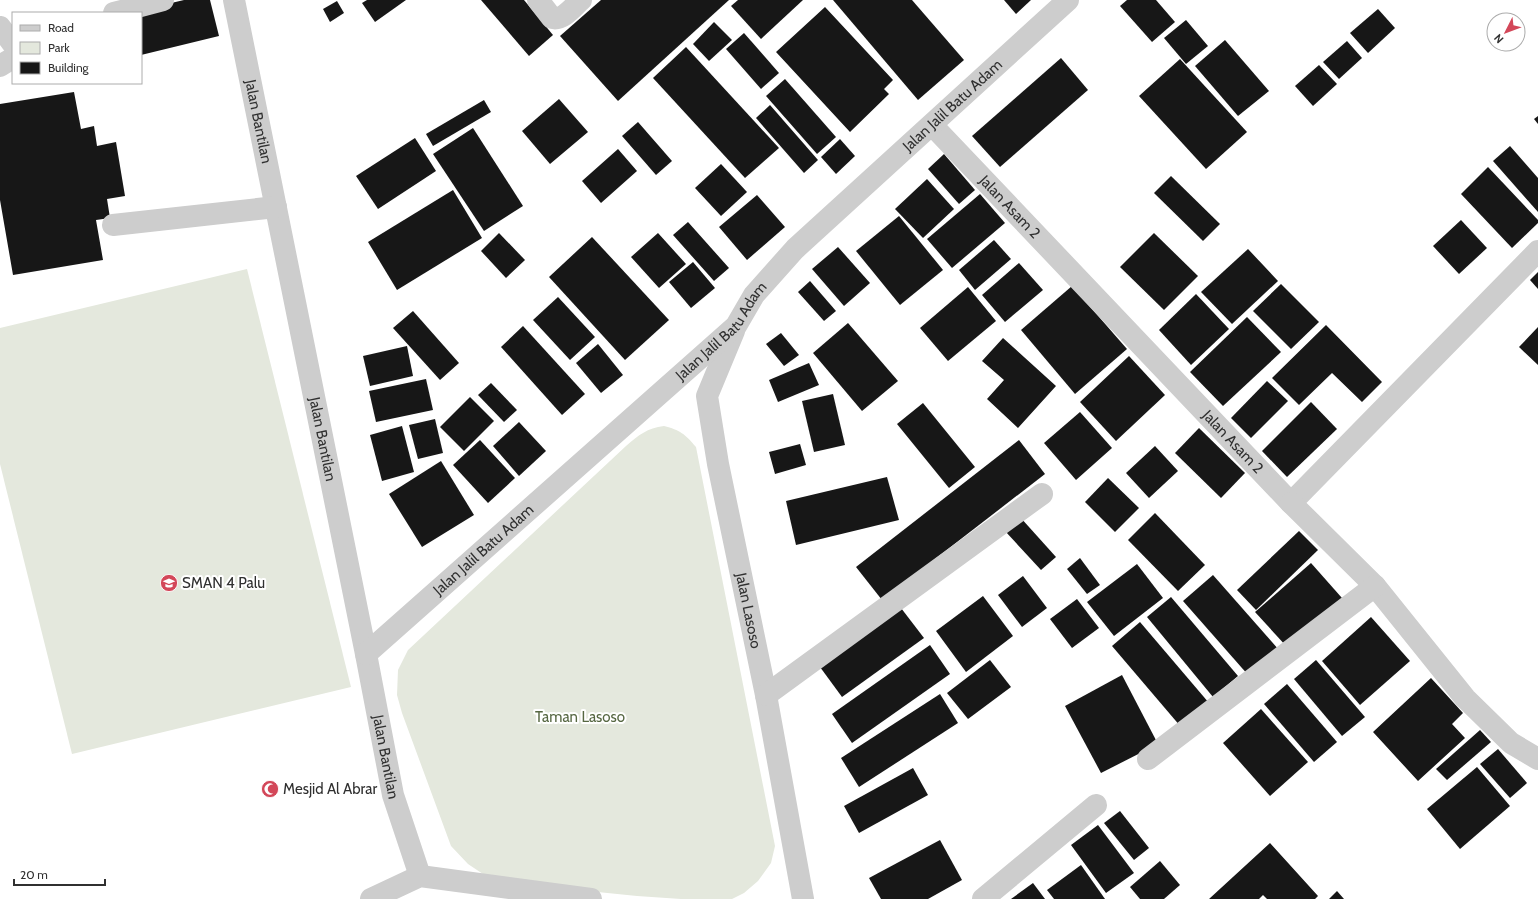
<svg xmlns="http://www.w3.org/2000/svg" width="1538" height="899" font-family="Cabin,sans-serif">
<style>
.green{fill:#e4e8dd}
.building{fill:#171717}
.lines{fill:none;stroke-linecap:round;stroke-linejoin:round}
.minor{stroke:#cdcdcd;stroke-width:22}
.labels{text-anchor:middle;stroke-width:4;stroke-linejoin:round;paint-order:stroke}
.street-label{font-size:15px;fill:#303030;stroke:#fff}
.poi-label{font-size:15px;fill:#303030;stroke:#fff;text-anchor:start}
.park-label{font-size:15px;fill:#566742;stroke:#fff}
</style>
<rect width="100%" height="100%" fill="#fff"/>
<!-- green -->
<g class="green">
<polygon points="247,269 351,687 72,754 0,464 0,328"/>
<path d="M 664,426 C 680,430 685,434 696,447 L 775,846 L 771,863 L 758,881 L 744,893 L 732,899 L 681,899 L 637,896 L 509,883 L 486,876 L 468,864 L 451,846 L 402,713 L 397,695 L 398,670 L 408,650 L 626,446 C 639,435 647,428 664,426 Z"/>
</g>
<!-- building -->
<g class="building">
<polygon points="184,0 210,0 219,36 141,55 141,13 133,12"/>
<polygon points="367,0 406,0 375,22 362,3"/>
<polygon points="481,0 524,0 553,35 529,56"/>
<polygon points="601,0 729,0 618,101 560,36"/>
<polygon points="738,0 803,0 761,39 731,6"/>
<polygon points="833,0 912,0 964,60 918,100"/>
<polygon points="1004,0 1031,0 1016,14"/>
<polygon points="1127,0 1156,0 1175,22 1152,42 1120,6"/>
<polygon points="337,1 344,13 330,22 323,9"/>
<polygon points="825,7 893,80 884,89 889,94 850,132 776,52"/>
<polygon points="1378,9 1395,28 1368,53 1350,33"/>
<polygon points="1186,20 1208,46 1186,64 1164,38"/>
<polygon points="714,22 732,40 709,61 693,44"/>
<polygon points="744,33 779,73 761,89 726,49"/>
<polygon points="1225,40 1269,91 1238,116 1195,66"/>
<polygon points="1347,41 1362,58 1339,79 1323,62"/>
<polygon points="686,47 779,148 745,178 653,78"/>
<polygon points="1061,58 1088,90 1000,167 972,136"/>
<polygon points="1180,59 1247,132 1206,169 1139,96"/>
<polygon points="1319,65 1337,84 1313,106 1295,86"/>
<polygon points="785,79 836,137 817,154 766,96"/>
<polygon points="74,92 81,129 94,126 97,146 116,142 125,196 107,199 110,218 96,220 103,260 13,275 0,200 0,104"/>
<polygon points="559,99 588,132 550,164 522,131"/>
<polygon points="484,100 491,112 433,146 426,134"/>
<polygon points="770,105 818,160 804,173 756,118"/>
<polygon points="1538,116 1538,124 1534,119"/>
<polygon points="638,122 672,161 656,175 622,136"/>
<polygon points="473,128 523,206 484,231 433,154"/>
<polygon points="415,138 436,171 378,209 356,176"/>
<polygon points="840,139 855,156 836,174 821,157"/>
<polygon points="1510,146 1538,178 1538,212 1493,161"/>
<polygon points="618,149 637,171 601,203 582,181"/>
<polygon points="944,154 975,190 959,204 928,169"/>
<polygon points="721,164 747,192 721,216 695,188"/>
<polygon points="1488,167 1538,220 1538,223 1512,248 1461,194"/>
<polygon points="1171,176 1220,224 1203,241 1154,193"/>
<polygon points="927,179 954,209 923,238 895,209"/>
<polygon points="453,190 482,238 397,290 368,242"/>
<polygon points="980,194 1005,223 952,268 927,239"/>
<polygon points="757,195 785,227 747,260 719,227"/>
<polygon points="899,216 943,270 900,305 856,251"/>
<polygon points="1461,220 1487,248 1459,274 1433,246"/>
<polygon points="688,222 729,268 714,281 673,235"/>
<polygon points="499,233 525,260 506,278 481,251"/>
<polygon points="658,233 686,264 659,288 631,257"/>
<polygon points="1154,233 1198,276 1164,310 1120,267"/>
<polygon points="592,237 669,320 625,360 549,277"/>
<polygon points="994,240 1011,259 975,290 959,270"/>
<polygon points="838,247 870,283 844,306 812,269"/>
<polygon points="1248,249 1278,281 1232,324 1201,292"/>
<polygon points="693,262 715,288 691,308 669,282"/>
<polygon points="1019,263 1043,290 1005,322 982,295"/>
<polygon points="1538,272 1538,289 1530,280"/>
<polygon points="810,281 836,311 824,321 798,292"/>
<polygon points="1281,284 1319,322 1291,349 1253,311"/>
<polygon points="1072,286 1127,349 1075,394 1021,330"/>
<polygon points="968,287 996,321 948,361 920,328"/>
<polygon points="1196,294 1229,329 1191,365 1159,330"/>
<polygon points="558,297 595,337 570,360 533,320"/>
<polygon points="413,311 459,363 440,380 393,328"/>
<polygon points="1247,317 1281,352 1223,406 1190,372"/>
<polygon points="848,323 898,381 862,411 813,353"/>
<polygon points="1326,325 1382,382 1362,402 1332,373 1299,405 1272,378"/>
<polygon points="523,326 585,394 562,415 501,347"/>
<polygon points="1538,327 1538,365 1519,347"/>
<polygon points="781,333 799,355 784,366 766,344"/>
<polygon points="1003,338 1056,386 1018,428 987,399 1004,380 982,361"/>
<polygon points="598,344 623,375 601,393 576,363"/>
<polygon points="407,346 413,376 370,386 363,356"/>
<polygon points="1129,356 1165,395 1116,441 1080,402"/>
<polygon points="809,363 819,385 778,402 769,380"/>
<polygon points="426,379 433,410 376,422 369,391"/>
<polygon points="1267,381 1288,401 1251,438 1231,418"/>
<polygon points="491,383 517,410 504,422 478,395"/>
<polygon points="833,394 845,445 814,452 802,401"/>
<polygon points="470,397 494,421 464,451 440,427"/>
<polygon points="1311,402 1337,429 1287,477 1262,451"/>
<polygon points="923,403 975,467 949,488 897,424"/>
<polygon points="1080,412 1112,448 1076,480 1044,443"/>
<polygon points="435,419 443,453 418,459 409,425"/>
<polygon points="519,422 546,451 519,476 493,446"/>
<polygon points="402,426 414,472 382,481 370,435"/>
<polygon points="1199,428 1245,473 1221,498 1175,453"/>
<polygon points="480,440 515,478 488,503 453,465"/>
<polygon points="1019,440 1045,474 882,600 856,567"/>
<polygon points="800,444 806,465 775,474 769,452"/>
<polygon points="1155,446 1178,471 1149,498 1126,473"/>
<polygon points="441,461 474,515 422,547 389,494"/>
<polygon points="887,477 899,520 796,545 786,501"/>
<polygon points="1108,478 1139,508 1115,532 1085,502"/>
<polygon points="1155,513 1205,565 1178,591 1128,540"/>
<polygon points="1020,517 1056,557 1041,570 1005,531"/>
<polygon points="1299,531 1318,550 1256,610 1237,590"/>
<polygon points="1080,558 1100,585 1087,594 1067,569"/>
<polygon points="1311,563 1342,598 1287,647 1255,612"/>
<polygon points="1137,564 1163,598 1114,636 1087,602"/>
<polygon points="1213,575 1279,650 1249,676 1183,601"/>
<polygon points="1023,576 1047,608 1022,627 998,595"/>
<polygon points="983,596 1013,636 966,672 936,631"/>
<polygon points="1171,597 1238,676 1213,697 1147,617"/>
<polygon points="1077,599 1099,628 1072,648 1050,619"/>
<polygon points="901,608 924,638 842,697 820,667"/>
<polygon points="1371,617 1410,661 1360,705 1322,661"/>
<polygon points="1140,622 1209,703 1181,727 1112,646"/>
<polygon points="930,645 950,674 852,743 832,714"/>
<polygon points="990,660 1011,687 968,719 947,693"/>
<polygon points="1316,660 1365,717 1342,736 1294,679"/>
<polygon points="1122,675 1158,744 1101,773 1065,706"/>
<polygon points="1431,678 1463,713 1452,724 1465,738 1418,781 1373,732"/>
<polygon points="1287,684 1337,742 1314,762 1264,704"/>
<polygon points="940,694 958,723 859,787 841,758"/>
<polygon points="1261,709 1308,762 1270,796 1223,743"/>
<polygon points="1480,730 1491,742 1447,780 1436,769"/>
<polygon points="1498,749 1527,783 1510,798 1480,764"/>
<polygon points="1477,767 1510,806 1460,849 1427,809"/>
<polygon points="913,768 928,795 859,833 844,806"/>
<polygon points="1120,811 1149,848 1134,860 1104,823"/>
<polygon points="1098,825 1134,873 1106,893 1071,845"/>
<polygon points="940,840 962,880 928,899 881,899 869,878"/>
<polygon points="1270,843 1318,896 1315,899 1267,899 1263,895 1259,899 1209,899"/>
<polygon points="1160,861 1180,885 1164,899 1140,899 1130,887"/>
<polygon points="1081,865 1105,899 1054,899 1047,890"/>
<polygon points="1033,883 1045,899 1011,899"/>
<polygon points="1337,891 1344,899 1329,899"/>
</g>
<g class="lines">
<!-- minor -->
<g class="minor">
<path id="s1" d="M 234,0 L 366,654 L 393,795 L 420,876"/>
<path d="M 538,0 L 552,18 C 563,21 574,6 581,0"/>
<polyline points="114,13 163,0"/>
<polyline points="0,27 13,44"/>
<polyline points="0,66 13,58"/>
<path id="s2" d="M 932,125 L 1291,503 L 1538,251"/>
<polyline points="113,225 276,207"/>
<path id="s3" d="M 734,331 L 707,396 L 718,464 L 766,695 L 803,899"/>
<polyline points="1291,503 1375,586 1465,698 1511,743 1538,759"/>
<path id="s4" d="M 366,654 L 736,326 L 754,295 L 795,249 L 1068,0"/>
<polyline points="766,695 1042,494"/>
<polyline points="1148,759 1375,586"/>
<polyline points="371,899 420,876 591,899"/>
<polyline points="983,899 1096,805"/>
</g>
</g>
<!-- icons -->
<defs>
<symbol id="school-disc" viewBox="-11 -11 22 22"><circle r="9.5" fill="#d34759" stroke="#fff"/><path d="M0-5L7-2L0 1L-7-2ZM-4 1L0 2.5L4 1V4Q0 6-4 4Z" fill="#fff"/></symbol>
<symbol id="mosque-disc" viewBox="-11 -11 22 22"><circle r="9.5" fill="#d34759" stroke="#fff"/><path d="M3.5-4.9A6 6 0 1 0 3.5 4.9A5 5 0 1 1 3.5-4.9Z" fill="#fff"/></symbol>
</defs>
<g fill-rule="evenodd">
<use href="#school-disc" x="159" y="573" width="20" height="20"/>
<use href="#mosque-disc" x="260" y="779" width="20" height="20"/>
</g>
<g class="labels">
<!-- street labels -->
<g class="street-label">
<text dy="5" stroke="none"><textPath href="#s4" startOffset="805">Jalan Jalil Batu Adam</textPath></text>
<text dy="5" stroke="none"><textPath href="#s1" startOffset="124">Jalan Bantilan</textPath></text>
<text dy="5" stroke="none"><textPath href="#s2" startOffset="113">Jalan Asam 2</textPath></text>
<text dy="5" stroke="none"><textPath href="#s4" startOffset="481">Jalan Jalil Batu Adam</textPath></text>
<text dy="5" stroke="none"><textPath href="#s1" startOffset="448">Jalan Bantilan</textPath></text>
<text dy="5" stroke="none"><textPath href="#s2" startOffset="437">Jalan Asam 2</textPath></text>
<text dy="5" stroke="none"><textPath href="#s4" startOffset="157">Jalan Jalil Batu Adam</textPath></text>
<text dy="5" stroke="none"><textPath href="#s3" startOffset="289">Jalan Lasoso</textPath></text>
<text dy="5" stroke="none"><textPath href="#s1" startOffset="772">Jalan Bantilan</textPath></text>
</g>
<!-- poi labels -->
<g class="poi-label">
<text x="182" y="588">SMAN 4 Palu</text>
<text x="283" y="794">Mesjid Al Abrar</text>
</g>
<!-- park labels -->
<g class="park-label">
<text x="580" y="722">Taman Lasoso</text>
</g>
</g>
<!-- legend -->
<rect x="12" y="12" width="130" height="72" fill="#ffffff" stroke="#acacac"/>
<rect x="20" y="25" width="20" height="6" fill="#cdcdcd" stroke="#acacac"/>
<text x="48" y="32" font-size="12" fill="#303030">Road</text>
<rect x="20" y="42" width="20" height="12" fill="#e4e8dd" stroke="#acacac"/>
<text x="48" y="52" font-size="12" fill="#303030">Park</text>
<rect x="20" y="62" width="20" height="12" fill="#171717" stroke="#acacac"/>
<text x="48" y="72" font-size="12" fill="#303030">Building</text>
<!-- north arrow -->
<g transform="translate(1506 32) rotate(228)"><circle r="19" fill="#ffffff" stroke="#acacac"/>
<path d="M0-3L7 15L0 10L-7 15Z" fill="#d34759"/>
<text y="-6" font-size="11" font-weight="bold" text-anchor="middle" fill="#303030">N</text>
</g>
<!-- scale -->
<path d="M14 879v6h91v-6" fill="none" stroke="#303030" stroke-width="2"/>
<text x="20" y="879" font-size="12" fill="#303030" stroke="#ffffff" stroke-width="3" paint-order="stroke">20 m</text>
</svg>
